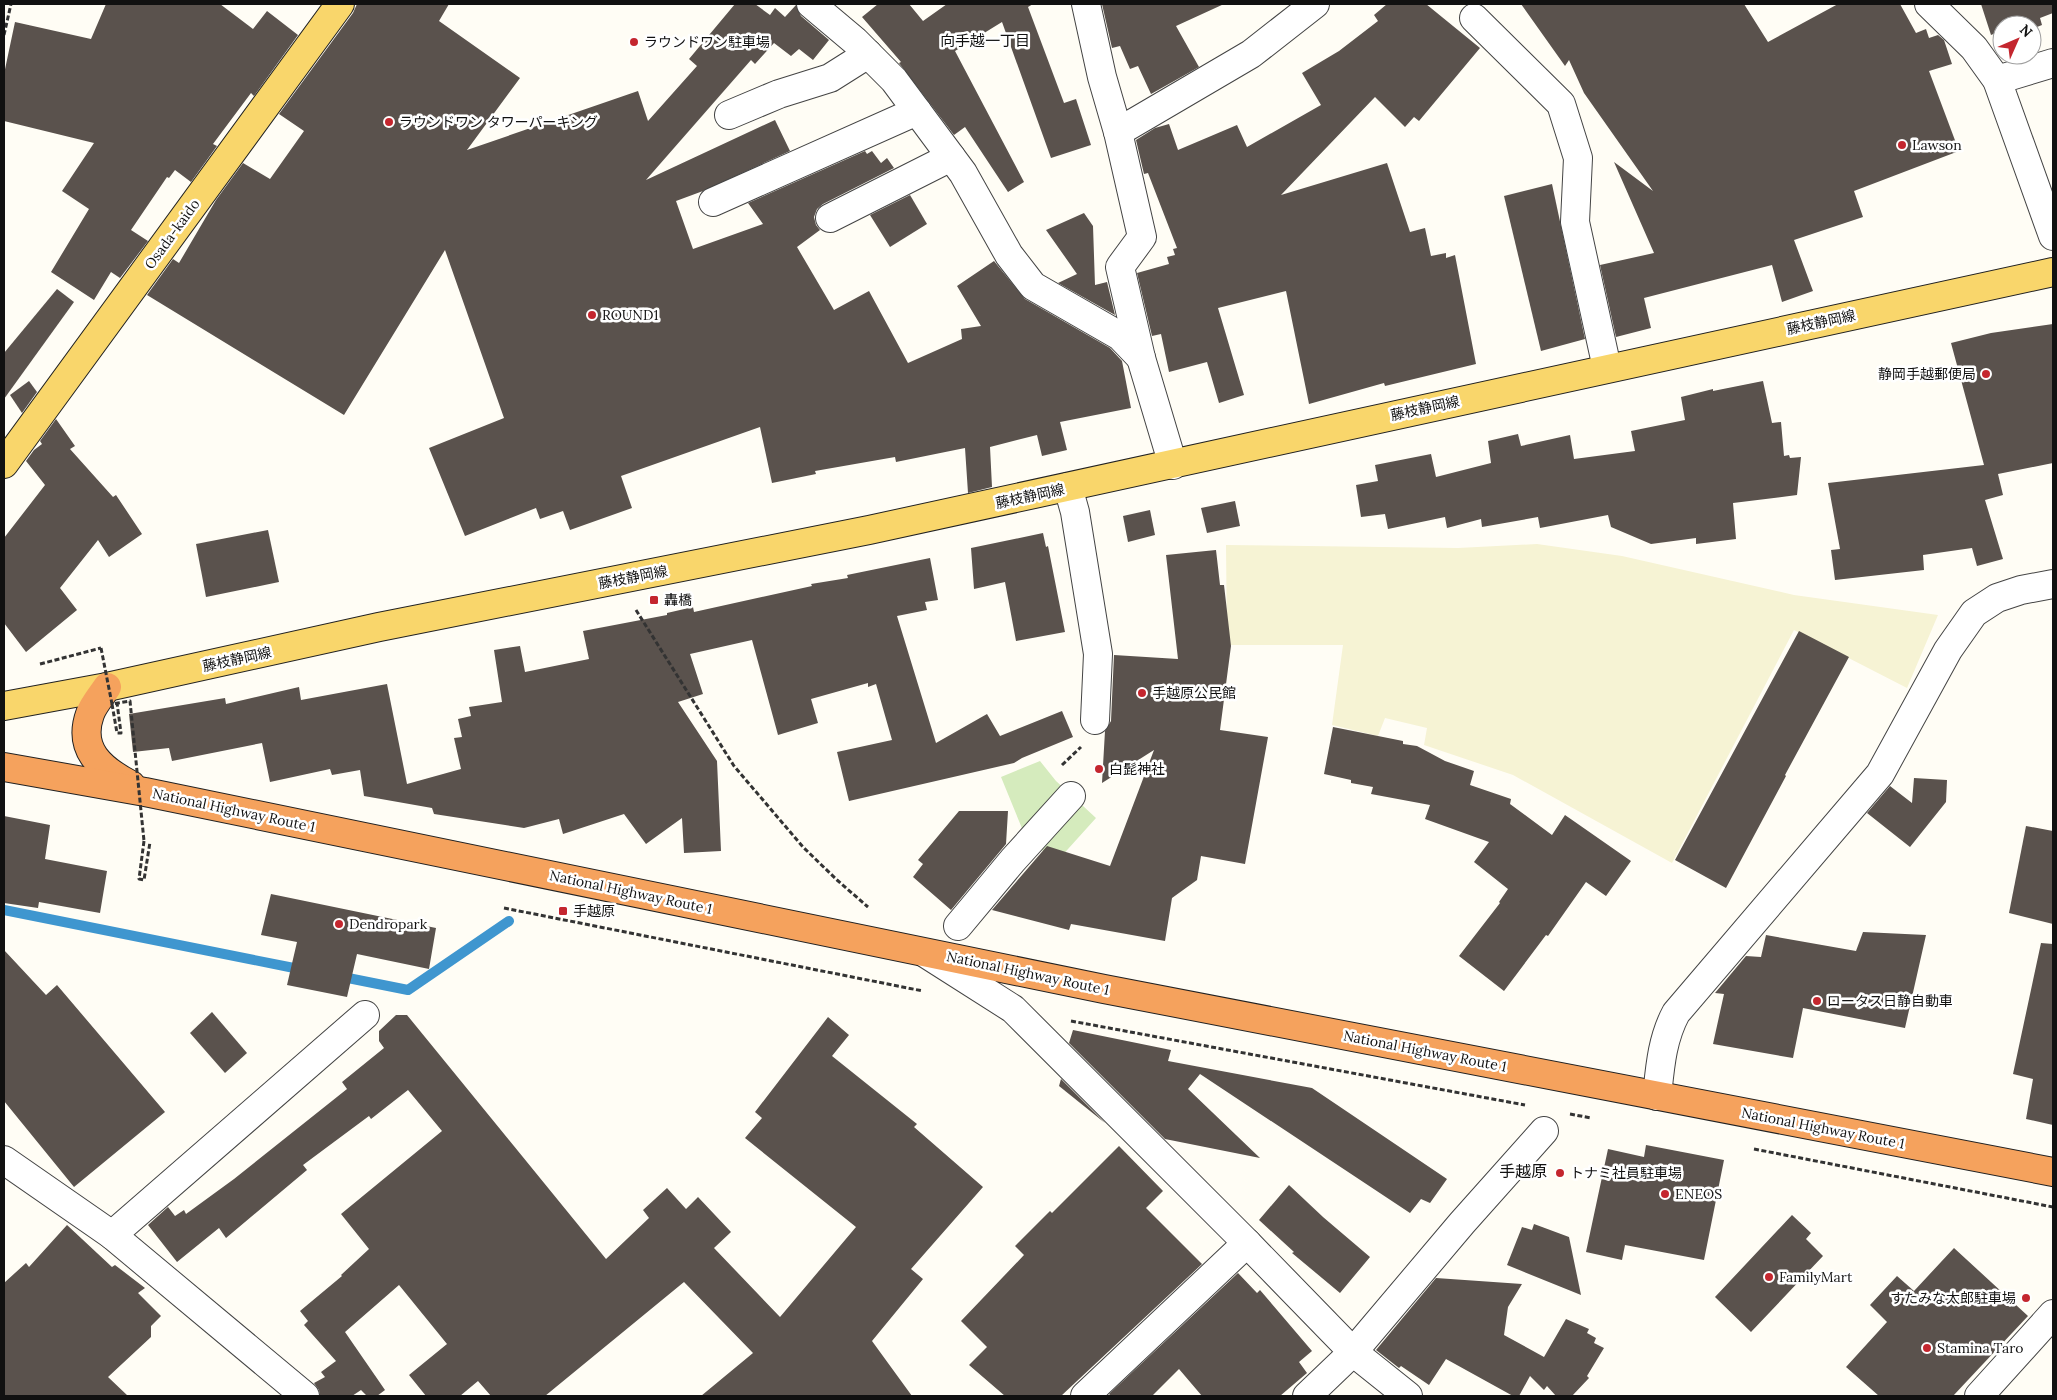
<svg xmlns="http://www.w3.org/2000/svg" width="2057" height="1400" font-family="Lora,'Noto Sans JP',serif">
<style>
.farmland{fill:#f6f3d4}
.green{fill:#d5ebbd}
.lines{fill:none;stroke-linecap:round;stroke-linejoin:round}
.stream{stroke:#3f96cf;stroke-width:10}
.building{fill:#5a524d}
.minor-casing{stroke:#444;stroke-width:30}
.major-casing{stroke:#222;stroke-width:30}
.highway-casing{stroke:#222;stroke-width:30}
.path{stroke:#333;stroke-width:3;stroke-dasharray:5 2.5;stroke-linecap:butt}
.minor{stroke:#fff;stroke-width:28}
.major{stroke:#f9d66b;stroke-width:28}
.highway{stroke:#f5a25d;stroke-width:28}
.path-bridge{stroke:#333;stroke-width:3;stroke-dasharray:5 2.5;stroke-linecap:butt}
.poi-dot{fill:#c4262e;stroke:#fff;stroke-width:2}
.labels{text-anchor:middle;stroke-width:5;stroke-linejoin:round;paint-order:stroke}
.poi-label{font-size:14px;fill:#111;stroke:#fff;text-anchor:start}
.street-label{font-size:14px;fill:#111;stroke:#fff}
.neighbourhood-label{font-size:15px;fill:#111;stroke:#fff}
.quarter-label{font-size:16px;fill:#111;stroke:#fff}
</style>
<rect width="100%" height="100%" fill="#fffdf5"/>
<!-- farmland -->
<polygon class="farmland" points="1537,544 1622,556 1794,595 1938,615 1907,688 1794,630 1672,863 1513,775 1424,745 1427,728 1385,718 1378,736 1332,725 1343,645 1227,645 1226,545 1458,548"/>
<!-- green -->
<polygon class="green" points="1040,761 1056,781 1096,818 1059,859 1028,843 1001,777"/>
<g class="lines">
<!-- stream -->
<g class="stream">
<polyline points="4,910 304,970"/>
<polyline points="338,976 408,990 509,921"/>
</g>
</g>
<!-- building -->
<g class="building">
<polygon points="106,4 220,4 253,29 267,11 298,35 254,96 251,93 213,144 217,146 191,182 175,170 169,178 167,177 131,230 148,241 120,278 111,272 94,300 51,272 89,209 62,191 94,143 4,121 4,74 15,22 91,39"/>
<polygon points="357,4 449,4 439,21 520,78 467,150 638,91 648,121 697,66 689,59 735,4 755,4 770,15 775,8 785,17 796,5 801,16 829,40 813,60 799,49 791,56 774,43 755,64 751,60 646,180 775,120 790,151 703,191 676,201 693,249 763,224 748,203 865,151 867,154 872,151 881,163 887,158 894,168 823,204 817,209 814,217 816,225 820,230 797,247 834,310 869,291 908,363 962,339 961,329 981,326 957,286 994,261 1025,299 1110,348 1122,361 1131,408 1060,422 1067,450 1042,456 1037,435 990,447 992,487 968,493 965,448 896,462 895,457 815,471 816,474 772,483 760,427 621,476 632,508 570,530 563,511 540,519 536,508 465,536 429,448 504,418 445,250 344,415 147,295 173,259 179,263 216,200 243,163 270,179 304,131 279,114 353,13"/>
<polygon points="878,4 909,4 923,21 947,4 1033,4 1028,7 1064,103 1076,99 1091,145 1051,158 1002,22 955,51 1024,182 1008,192 965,127 954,135 899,63 901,62 862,17"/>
<polygon points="1102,4 1224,4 1176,26 1199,67 1151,94 1138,66 1130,69 1120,46 1112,48"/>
<polygon points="1387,4 1426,4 1480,48 1419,121 1414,117 1405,127 1375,97 1281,195 1387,163 1410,232 1425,228 1431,256 1446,253 1446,258 1455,255 1476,364 1385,386 1384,383 1309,404 1286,291 1218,308 1244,395 1219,403 1207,362 1169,372 1161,334 1152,336 1137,273 1169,264 1167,257 1175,255 1173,249 1177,248 1148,173 1144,174 1136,140 1155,128 1169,124 1178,150 1237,125 1247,147 1321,105 1302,73 1339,51 1378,21 1374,15"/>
<polygon points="1521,4 1744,4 1768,42 1838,4 1900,4 1916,33 1926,29 1929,38 1938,35 1944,40 1952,64 1929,71 1959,151 1854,191 1863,217 1794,240 1813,291 1782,302 1772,265 1644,298 1651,328 1616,337 1600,265 1654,253 1614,162 1653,191 1584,93 1569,60 1565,66"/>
<polygon points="1981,4 2053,4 2053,13 2040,18 2042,25 2032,29 2032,25 2002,25 2001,40 1998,32 1991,35"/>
<polygon points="1552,184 1585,339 1541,351 1504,196"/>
<polygon points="910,195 927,224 890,247 870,215"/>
<polygon points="1084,213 1093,226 1095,285 1107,282 1115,315 1058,283 1077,274 1046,230"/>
<polygon points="57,289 74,302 4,399 4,353"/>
<polygon points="2053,324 2053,463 1998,474 2003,495 1985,500 2003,559 1977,566 1972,548 1923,555 1924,570 1835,580 1831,550 1840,549 1828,483 1984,465 1951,343 1991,333"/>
<polygon points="29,381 37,392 22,413 10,395"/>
<polygon points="1763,381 1772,423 1781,422 1784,456 1789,455 1790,458 1801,457 1797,495 1733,503 1736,539 1696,544 1696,538 1651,544 1611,527 1608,515 1540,528 1538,517 1482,527 1481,519 1447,528 1445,517 1388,529 1385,514 1361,517 1356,485 1378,481 1375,465 1431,454 1436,477 1491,463 1488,441 1518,434 1521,446 1570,435 1574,459 1635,451 1631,431 1685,420 1681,397 1713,389 1713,391"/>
<polygon points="56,419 75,446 70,449 113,497 116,495 142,534 109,557 98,540 60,588 77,610 26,652 4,623 4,538 45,485 26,461 34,450 42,444 40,441"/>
<polygon points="1235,501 1240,526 1207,533 1201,508"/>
<polygon points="1150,510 1155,535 1128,542 1123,516"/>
<polygon points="268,530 279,582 206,597 196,544"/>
<polygon points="1043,533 1046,547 1048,546 1065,632 1016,641 1005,582 974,589 971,548"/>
<polygon points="1216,550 1220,585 1224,585 1231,646 1220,730 1268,737 1245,864 1201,856 1197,880 1172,898 1165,941 1071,924 1069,930 992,910 1047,846 1110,866 1154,750 1102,783 1105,731 1111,721 1114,655 1178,659 1166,555"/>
<polygon points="930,558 938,600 925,602 927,610 897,616 936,743 987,714 1000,736 1062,711 1073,737 1022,758 1014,763 849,801 837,752 892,740 876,684 868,687 868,683 811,699 818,723 778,735 752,640 690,654 703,694 678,702 717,761 721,851 684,853 682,818 646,844 624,814 563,834 559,819 524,828 434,814 432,808 364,796 360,770 332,775 330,769 270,782 262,743 172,761 169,748 133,752 129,714 225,698 226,704 299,687 301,700 387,684 407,784 461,769 454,738 462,737 458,719 471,716 469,707 502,702 494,650 520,646 525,672 589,659 583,631 667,615 667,613 693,607 694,612 812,586 811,584 848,578 847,575"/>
<polygon points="1799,631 1849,657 1785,775 1786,776 1726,888 1675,860"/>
<polygon points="1333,727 1403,741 1403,744 1417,746 1445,761 1474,771 1470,785 1511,799 1510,804 1552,835 1565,815 1631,861 1606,896 1586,882 1548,936 1546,935 1504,991 1459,956 1500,903 1499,902 1508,889 1474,862 1489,842 1425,819 1430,805 1371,794 1373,787 1351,783 1351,780 1324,774"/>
<polygon points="1914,778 1947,780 1946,802 1910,847 1867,813 1890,786 1912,803"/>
<polygon points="959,811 1008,811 1006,844 951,910 913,877 923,864 918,860"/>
<polygon points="4,816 50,825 45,859 107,871 100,913 39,902 38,908 4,903"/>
<polygon points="2026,826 2053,831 2053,924 2009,913"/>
<polygon points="271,894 436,928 429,969 357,954 347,997 287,985 297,942 261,935"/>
<polygon points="1863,932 1926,935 1905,1028 1803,1008 1793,1058 1713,1044 1724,994 1715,993 1746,956 1761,957 1766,935 1856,951"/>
<polygon points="2041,943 2053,944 2053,1125 2026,1119 2033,1079 2013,1074"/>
<polygon points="4,950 46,995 57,985 165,1112 74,1187 4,1101"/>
<polygon points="212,1012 247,1053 225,1073 190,1033"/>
<polygon points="396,1015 407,1015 606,1259 649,1218 643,1210 667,1188 686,1209 698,1197 731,1232 714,1248 780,1317 856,1227 745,1138 762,1118 755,1112 828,1017 849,1035 832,1056 917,1124 914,1127 983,1187 911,1269 923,1279 872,1341 912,1396 701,1396 753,1353 684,1282 545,1396 491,1396 478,1381 460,1396 426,1396 409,1375 447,1344 399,1285 345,1332 385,1390 377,1396 367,1396 361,1390 352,1396 320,1396 319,1390 314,1383 325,1377 321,1372 336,1361 304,1325 308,1321 300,1311 342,1276 341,1275 369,1249 341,1214 442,1131 408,1090 371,1119 369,1116 303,1165 307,1170 226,1238 219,1228 177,1262 148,1225 168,1207 175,1216 184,1210 186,1214 234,1179 347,1089 342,1082 384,1048 379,1041 379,1031"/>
<polygon points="1073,1030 1171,1050 1168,1061 1312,1088 1447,1179 1430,1203 1421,1199 1410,1213 1200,1074 1188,1089 1260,1158 1165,1139 1069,1043"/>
<polygon points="1061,1079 1105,1123 1059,1086"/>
<polygon points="1646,1145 1724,1160 1704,1260 1625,1245 1622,1260 1586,1252 1608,1149 1644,1157"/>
<polygon points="1119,1146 1163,1191 1146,1208 1202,1264 1061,1396 1005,1396 969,1365 987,1347 961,1321 1024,1255 1015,1246 1050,1211 1052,1213"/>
<polygon points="1289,1185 1323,1217 1370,1257 1340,1293 1292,1253 1294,1252 1259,1220"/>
<polygon points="1792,1215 1811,1233 1806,1239 1823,1256 1751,1332 1715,1297"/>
<polygon points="1534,1224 1569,1237 1581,1295 1507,1265 1522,1227 1532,1230"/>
<polygon points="67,1225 112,1267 115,1265 145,1288 138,1293 161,1316 151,1326 151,1337 108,1377 128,1396 4,1396 4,1283 26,1263 29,1267"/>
<polygon points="1954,1248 2028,1316 1953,1396 1879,1396 1846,1367 1887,1322 1870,1305 1897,1276 1914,1291"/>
<polygon points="1238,1273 1257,1293 1260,1290 1312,1351 1299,1362 1307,1373 1280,1396 1202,1396 1179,1369 1152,1396 1111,1396 1109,1394"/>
<polygon points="1436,1278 1522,1284 1508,1307 1504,1335 1544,1357 1566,1319 1589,1329 1587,1333 1596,1338 1594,1343 1604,1348 1587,1376 1589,1378 1572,1396 1556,1396 1547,1386 1544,1390 1530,1376 1519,1396 1513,1396 1446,1359 1429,1385 1401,1366 1399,1368 1376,1350"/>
</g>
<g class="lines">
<defs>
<g id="minor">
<polyline points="811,4 855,41 894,80 963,173 1009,255 1033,286 1120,336 1141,358"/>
<polyline points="1086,4 1102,77 1118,132 1142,237 1120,267 1141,358 1173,465"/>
<polyline points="1929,4 1974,48 1997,80 2053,236"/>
<polyline points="1474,18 1561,104 1578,158 1575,222 1607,368"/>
<polyline points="1997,80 2053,63"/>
<polyline points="729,115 779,94 830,78 868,54"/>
<polyline points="1118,132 1251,54 1315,4"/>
<polyline points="713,202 917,111"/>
<polyline points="830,218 951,157"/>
<polyline points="1068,487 1075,512 1098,654 1095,720"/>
<polyline points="958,926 1013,860 1071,796"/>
<polyline points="925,953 1013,1009 1247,1243"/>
<path d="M 1657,1096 C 1660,1067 1662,1039 1676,1013 L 1880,774 L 1948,650 L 1974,613 L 1997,598 L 2021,590 L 2053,584"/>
<polyline points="4,1160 112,1235 305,1396"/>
<polyline points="112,1235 365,1015"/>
<polyline points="1085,1396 1247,1243 1353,1352 1408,1396"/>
<polyline points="1307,1396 1353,1352 1462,1223 1544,1131"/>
<polyline points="1979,1396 2053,1314"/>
</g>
<g id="major">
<polyline points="4,464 340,4"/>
<polyline points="4,706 107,687 379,627 869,530 2053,272"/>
</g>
<g id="highway">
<path d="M 107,687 C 101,696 93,705 90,714 C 77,750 102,770 131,785"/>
<polyline points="4,767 145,792 1104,989 2053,1172"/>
</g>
</defs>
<!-- minor casing -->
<use href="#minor" class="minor-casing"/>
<!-- major casing -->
<use href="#major" class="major-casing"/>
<!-- highway casing -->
<use href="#highway" class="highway-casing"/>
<!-- path -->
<g class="path">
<polyline points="4,35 11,4"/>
<polyline points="636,610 734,766 803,847 837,880 868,907"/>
<polyline points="40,664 101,648"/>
<polyline points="1062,765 1081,747"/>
<polyline points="144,841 139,879 144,880 150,842"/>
<polyline points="504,908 923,991"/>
<polyline points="1071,1021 1525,1105"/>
<polyline points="1570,1114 1591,1118"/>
<polyline points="1754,1149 2053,1207"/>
</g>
<!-- minor -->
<use href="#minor" class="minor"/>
<!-- major -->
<use href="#major" class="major"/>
<!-- highway -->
<use href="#highway" class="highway"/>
<!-- path-bridge -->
<g class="path-bridge">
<polyline points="101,648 112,704 130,701 144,841"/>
<polyline points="112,704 117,733 121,733 117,703"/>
</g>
</g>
<!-- markers -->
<g class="poi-dot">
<circle cx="634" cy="42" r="5"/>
<circle cx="389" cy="122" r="5"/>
<circle cx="1902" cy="145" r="5"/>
<circle cx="592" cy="315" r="5"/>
<circle cx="1986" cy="374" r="5"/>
<rect x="649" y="595" width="10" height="10" rx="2.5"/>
<circle cx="1142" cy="693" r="5"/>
<circle cx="1099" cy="769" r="5"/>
<rect x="558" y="906" width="10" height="10" rx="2.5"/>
<circle cx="339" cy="924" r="5"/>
<circle cx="1817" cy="1001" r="5"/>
<circle cx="1560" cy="1173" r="5"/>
<circle cx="1665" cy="1194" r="5"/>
<circle cx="1769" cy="1277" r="5"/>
<circle cx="2026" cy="1298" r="5"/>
<circle cx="1927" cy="1348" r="5"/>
</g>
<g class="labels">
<!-- poi labels -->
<g class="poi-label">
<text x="644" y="47">ラウンドワン駐車場</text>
<text x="399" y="127">ラウンドワン タワーパーキング</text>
<text x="1912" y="150">Lawson</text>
<text x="602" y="320">ROUND1</text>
<text x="1976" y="379" text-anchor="end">静岡手越郵便局</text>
<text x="664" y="605">轟橋</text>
<text x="1152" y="698">手越原公民館</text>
<text x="1109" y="774">白髭神社</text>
<text x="573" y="916">手越原</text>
<text x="349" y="929">Dendropark</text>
<text x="1827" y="1006">ロータス日静自動車</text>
<text x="1570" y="1178">トナミ社員駐車場</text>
<text x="1675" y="1199">ENEOS</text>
<text x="1779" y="1282">FamilyMart</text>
<text x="2016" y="1303" text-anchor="end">すたみな太郎駐車場</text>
<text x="1937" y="1353">Stamina Taro</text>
</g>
<!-- street labels -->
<g class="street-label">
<text transform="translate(172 234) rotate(-54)" y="5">Osada-kaido</text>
<text transform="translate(1821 322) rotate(-12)" y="5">藤枝静岡線</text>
<text transform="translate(1425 408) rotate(-12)" y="5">藤枝静岡線</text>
<text transform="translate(1030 496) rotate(-12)" y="5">藤枝静岡線</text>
<text transform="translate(633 577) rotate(-11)" y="5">藤枝静岡線</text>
<text transform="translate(237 659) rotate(-12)" y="5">藤枝静岡線</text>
<text transform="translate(234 810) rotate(12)" y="5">National Highway Route 1</text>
<text transform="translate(631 892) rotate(12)" y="5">National Highway Route 1</text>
<text transform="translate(1028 973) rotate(12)" y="5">National Highway Route 1</text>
<text transform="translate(1425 1051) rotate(11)" y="5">National Highway Route 1</text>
<text transform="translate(1823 1128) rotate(11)" y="5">National Highway Route 1</text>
</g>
<!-- neighbourhood labels -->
<g class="neighbourhood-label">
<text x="985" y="46">向手越一丁目</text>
</g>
<!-- quarter labels -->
<g class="quarter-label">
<text x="1523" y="1177">手越原</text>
</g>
</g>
<!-- border -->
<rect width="2057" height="1400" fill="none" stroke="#111111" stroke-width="10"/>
<!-- north arrow -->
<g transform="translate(2017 40) rotate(45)"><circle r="24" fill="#ffffff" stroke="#a0a0a0"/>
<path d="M0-4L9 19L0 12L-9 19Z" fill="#c4262e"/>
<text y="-8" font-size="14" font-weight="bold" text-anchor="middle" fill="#111111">N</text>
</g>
</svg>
